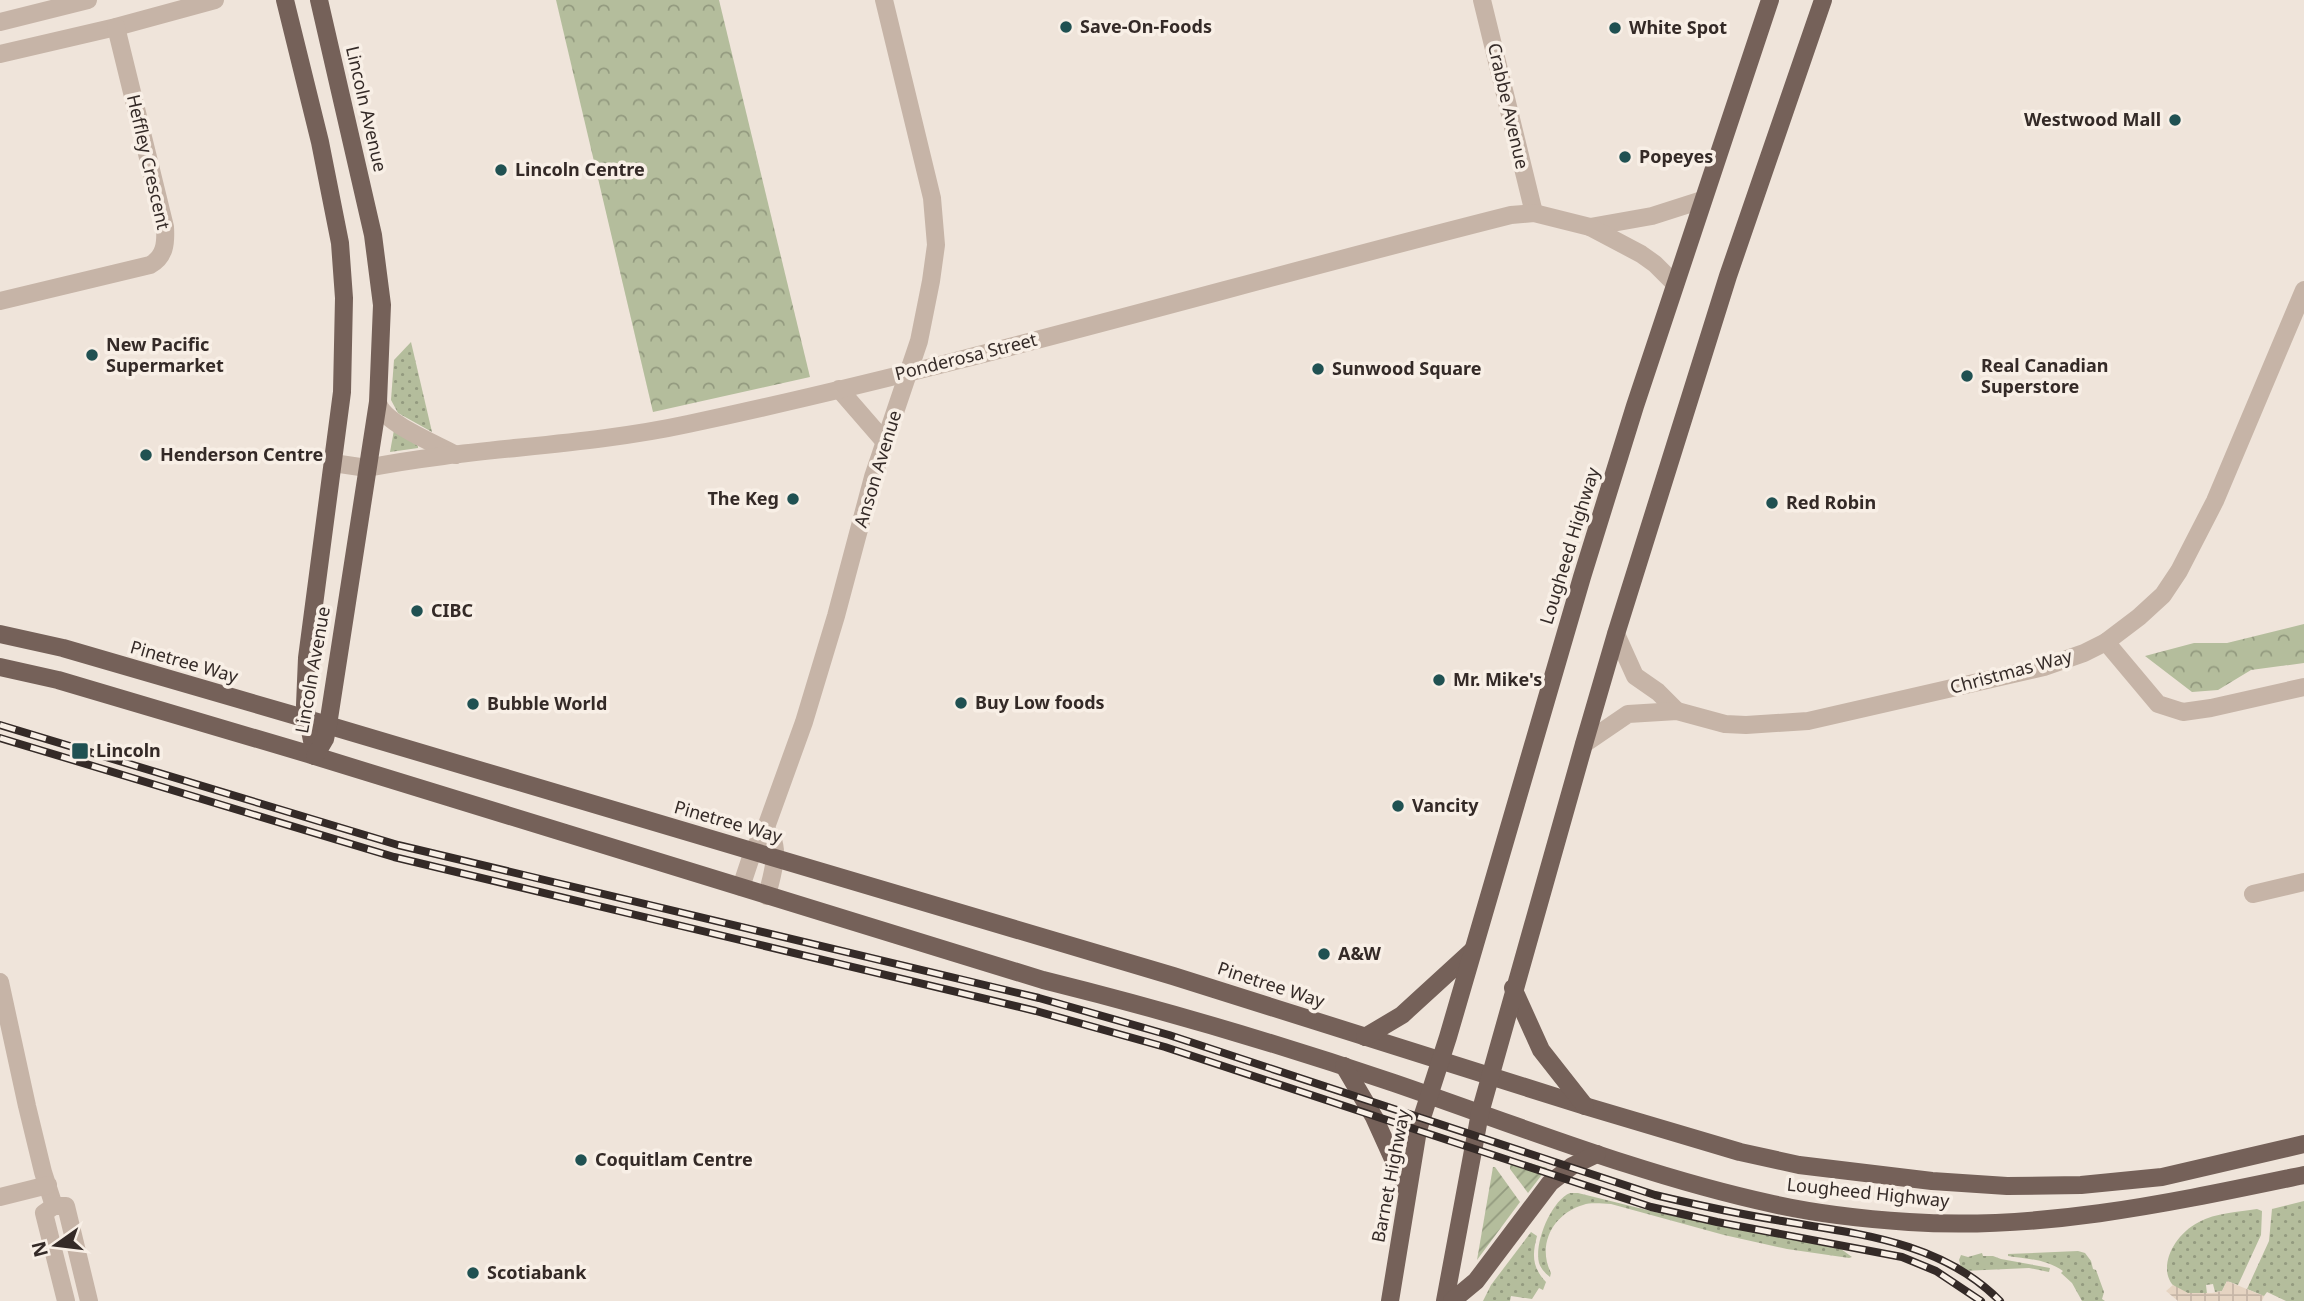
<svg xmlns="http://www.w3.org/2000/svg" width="2304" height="1301" font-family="'Noto Sans',sans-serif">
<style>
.grass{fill:url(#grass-dots)}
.forest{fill:url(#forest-crowns)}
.garden{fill:url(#garden-furrows)}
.plaza{fill:url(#plaza-grid)}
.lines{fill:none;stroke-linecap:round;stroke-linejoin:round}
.minor{stroke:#c6b4a7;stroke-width:18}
.major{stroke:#756159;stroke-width:18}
.rail-casing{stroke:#342a27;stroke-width:8}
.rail{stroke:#f8efe6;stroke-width:5;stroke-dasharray:16;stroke-linecap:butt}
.poi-dot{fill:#205152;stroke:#f8efe6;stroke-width:2.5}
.labels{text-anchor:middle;stroke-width:7;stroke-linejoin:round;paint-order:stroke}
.poi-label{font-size:18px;font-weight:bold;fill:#342a27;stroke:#f8efe6;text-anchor:start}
.street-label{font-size:18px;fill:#342a27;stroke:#f8efe6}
</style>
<defs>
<pattern id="grass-dots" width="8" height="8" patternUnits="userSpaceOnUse" patternTransform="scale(1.75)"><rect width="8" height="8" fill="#b4bd9c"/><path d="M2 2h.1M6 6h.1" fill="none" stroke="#939a7f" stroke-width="1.8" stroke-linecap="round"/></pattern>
<pattern id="forest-crowns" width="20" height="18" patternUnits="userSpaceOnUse" patternTransform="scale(1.75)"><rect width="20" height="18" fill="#b4bd9c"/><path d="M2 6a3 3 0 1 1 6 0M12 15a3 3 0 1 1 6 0" fill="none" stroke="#939a7f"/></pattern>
<pattern id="garden-furrows" width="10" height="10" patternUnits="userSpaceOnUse" patternTransform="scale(1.75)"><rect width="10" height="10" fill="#b4bd9c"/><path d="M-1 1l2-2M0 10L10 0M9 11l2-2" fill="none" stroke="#939a7f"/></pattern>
<pattern id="plaza-grid" width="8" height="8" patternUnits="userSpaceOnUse" patternTransform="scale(1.75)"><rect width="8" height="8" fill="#e6d4c2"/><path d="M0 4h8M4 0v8" fill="none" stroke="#c6b6a7"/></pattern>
</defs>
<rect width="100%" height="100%" fill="#efe4da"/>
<!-- grass -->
<g class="grass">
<polygon points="411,342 432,432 398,413 391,400 394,360"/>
<polygon points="394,430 418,446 418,448 390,452"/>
<path d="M 1570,1193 L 1578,1193 L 1659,1213 L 1841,1249 L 1852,1257 L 1849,1258 L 1787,1249 L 1724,1235 L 1611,1204 C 1602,1204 1592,1202 1583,1205 C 1555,1213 1536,1243 1551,1273 L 1550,1277 C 1545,1273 1541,1269 1539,1263 C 1534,1243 1551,1201 1570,1193 Z"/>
<polygon points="2304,1201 2304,1301 2286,1301 2267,1292 2264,1296 2247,1289 2269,1241 2272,1209"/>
<path d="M 2257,1209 L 2262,1211 L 2261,1235 L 2238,1285 L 2227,1281 L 2222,1291 L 2215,1292 L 2213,1284 L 2206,1285 L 2207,1294 C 2150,1300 2160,1242 2199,1222 C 2215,1213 2239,1212 2257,1209 Z"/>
<path d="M 1531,1232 L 1537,1236 C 1532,1255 1532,1267 1546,1282 L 1543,1290 L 1539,1288 L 1532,1299 L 1511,1296 L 1510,1301 L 1483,1301 L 1491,1285 Z"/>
<path d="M 2078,1251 L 2085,1253 L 2091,1261 L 2093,1269 L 2096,1270 L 2104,1292 L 2102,1299 L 2105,1301 L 2082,1301 L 2072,1283 L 2061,1273 L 2063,1271 C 2046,1259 2027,1259 2008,1256 L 2008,1254 Z"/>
<polygon points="1982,1253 1983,1256 1993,1256 2001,1259 2050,1268 2049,1272 2029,1268 1962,1271 1959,1260 1961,1255 1968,1257"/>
</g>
<!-- forest -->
<g class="forest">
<polygon points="556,0 719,0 810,377 653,412"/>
<polygon points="2304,624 2304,663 2251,670 2218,690 2192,692 2145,656 2194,643 2227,643"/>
</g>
<!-- garden -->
<g class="garden">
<polygon points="1511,1158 1547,1168 1528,1193 1510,1169"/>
<polygon points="1493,1167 1495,1167 1520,1202 1477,1260"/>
</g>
<!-- plaza -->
<polygon class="plaza" points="2227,1281 2264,1296 2262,1301 2178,1301 2166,1291 2173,1285 2188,1293 2212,1293 2222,1291"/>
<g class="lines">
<!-- minor -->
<g class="minor">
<polyline points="1482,0 1534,213"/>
<polyline points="0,22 88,0"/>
<polyline points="0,54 116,27 215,0"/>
<polyline points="1590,227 1652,216 1702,200"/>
<path d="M 0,301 L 150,265 C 165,257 166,243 165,227 L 116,27"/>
<polyline points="839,389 885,442"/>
<path d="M 378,402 C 382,423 437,444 456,455"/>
<path d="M 333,463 L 367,468 C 473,447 582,447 688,424 C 965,365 1237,284 1511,215 L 1534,213 L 1590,227 L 1641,254 L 1655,264 L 1675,284"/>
<polyline points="1616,634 1635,676 1658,692 1677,711"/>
<polyline points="2106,642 2158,704 2183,712 2211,708 2304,687"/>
<polyline points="1584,744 1628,714 1677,711 1725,724 1746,725 1808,721 2044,667 2084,653 2106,642 2139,617 2163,595 2179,571 2215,501 2304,290"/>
<path d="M 765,830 C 784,844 771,877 767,896"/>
<polyline points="741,887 753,851 765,830 804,722 836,616 873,477 919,341 931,281 936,245 932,198 884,0"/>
<polyline points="2253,894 2304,882"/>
<polyline points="0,982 27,1106 43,1172 54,1206"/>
<polyline points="0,1197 48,1185"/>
<polyline points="66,1301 44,1213 54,1206 66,1206 89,1301"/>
</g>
<!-- major -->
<g class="major">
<polyline points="285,0 320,142 340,243 344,298 342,392 307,658 305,705 315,756"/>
<polyline points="0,634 63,648 307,719 1173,976 1585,1106 1740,1152 1799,1165 1932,1181 2007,1186 2081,1185 2162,1177 2304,1144"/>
<path d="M 0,667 L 58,680 L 315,756 L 1043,980 C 1160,1009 1279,1044 1394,1083 C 1519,1126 1644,1176 1773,1204 C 1818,1214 1864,1219 1909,1222 C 2043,1231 2174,1202 2304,1175"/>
<polyline points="315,756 325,739 328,725 378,402 382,305 373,235 319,0"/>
<polyline points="1513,988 1541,1050 1585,1106"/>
<polyline points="1365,1037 1402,1015 1472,951"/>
<polyline points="1344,1066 1374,1117 1407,1190"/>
<polyline points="1390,1301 1418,1130 1448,1037 1582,577 1635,406 1770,0"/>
<polyline points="1445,1301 1480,1113 1584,744 1616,634 1728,276 1823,0"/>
<polyline points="1452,1301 1476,1281 1550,1183 1572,1166 1597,1154"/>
</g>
<defs>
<g id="rail">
<path d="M 0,725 L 398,845 L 1039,998 L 1169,1035 L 1655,1195 C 1697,1205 1739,1214 1782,1221 C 1859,1234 1942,1242 2000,1301"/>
<polyline points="0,738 394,857 1036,1011 1165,1047 1651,1207 1717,1222 1902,1257 1936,1271 1981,1301"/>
</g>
</defs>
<!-- rail casing -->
<use href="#rail" class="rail-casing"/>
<!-- rail -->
<use href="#rail" class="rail"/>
</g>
<!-- markers -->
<g class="poi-dot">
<circle cx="1066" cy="27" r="7"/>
<circle cx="1615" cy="28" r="7"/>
<circle cx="2175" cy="120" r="7"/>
<circle cx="1625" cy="157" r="7"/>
<circle cx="501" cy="170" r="7"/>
<circle cx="92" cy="355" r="7"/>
<circle cx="1318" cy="369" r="7"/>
<circle cx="1967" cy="376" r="7"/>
<circle cx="146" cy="455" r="7"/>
<circle cx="793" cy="499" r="7"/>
<circle cx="1772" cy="503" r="7"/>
<circle cx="417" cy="611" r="7"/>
<circle cx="1439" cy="680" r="7"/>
<circle cx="961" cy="703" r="7"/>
<circle cx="473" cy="704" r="7"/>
<rect x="71" y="742" width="18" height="18" rx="3.5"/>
<circle cx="1398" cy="806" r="7"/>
<circle cx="1324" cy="954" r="7"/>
<circle cx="581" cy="1160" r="7"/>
<circle cx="473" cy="1273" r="7"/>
</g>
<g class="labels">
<!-- poi labels -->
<g class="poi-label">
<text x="1080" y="33">Save-On-Foods</text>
<text x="1629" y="34">White Spot</text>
<text x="2161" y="126" text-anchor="end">Westwood Mall</text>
<text x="1639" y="163">Popeyes</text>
<text x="515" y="176">Lincoln Centre</text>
<text x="106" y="351">New Pacific<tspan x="106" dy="21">Supermarket</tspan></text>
<text x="1981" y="372">Real Canadian<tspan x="1981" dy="21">Superstore</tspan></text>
<text x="1332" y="375">Sunwood Square</text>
<text x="160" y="461">Henderson Centre</text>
<text x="779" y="505" text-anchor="end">The Keg</text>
<text x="1786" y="509">Red Robin</text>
<text x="431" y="617">CIBC</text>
<text x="1453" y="686">Mr. Mike's</text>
<text x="975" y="709">Buy Low foods</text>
<text x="487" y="710">Bubble World</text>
<text x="96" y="757">Lincoln</text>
<text x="1412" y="812">Vancity</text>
<text x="1338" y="960">A&amp;W</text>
<text x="595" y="1166">Coquitlam Centre</text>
<text x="487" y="1279">Scotiabank</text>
</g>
<!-- street labels -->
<g class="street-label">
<text transform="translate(1508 106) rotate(77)" y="6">Crabbe Avenue</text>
<text transform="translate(366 109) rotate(77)" y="6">Lincoln Avenue</text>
<text transform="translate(148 162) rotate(77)" y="6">Heffley Crescent</text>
<text transform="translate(966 357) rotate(-14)" y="6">Ponderosa Street</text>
<text transform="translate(878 469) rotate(-73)" y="6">Anson Avenue</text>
<text transform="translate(1570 546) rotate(-73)" y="6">Lougheed Highway</text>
<text transform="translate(184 662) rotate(16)" y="6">Pinetree Way</text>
<text transform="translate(313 670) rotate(-80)" y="6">Lincoln Avenue</text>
<text transform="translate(2011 672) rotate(-15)" y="6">Christmas Way</text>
<text transform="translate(728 822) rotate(16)" y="6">Pinetree Way</text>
<text transform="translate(1271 985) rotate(18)" y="6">Pinetree Way</text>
<text transform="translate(1391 1176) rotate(-79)" y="6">Barnet Highway</text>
<text transform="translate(1868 1193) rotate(6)" y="6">Lougheed Highway</text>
</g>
</g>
<!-- north arrow -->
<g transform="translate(56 1245) rotate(256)" stroke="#f8efe6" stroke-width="5" paint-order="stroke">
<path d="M0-5L12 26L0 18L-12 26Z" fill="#342a27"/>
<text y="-10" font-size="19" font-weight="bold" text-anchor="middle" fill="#342a27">N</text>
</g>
</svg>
